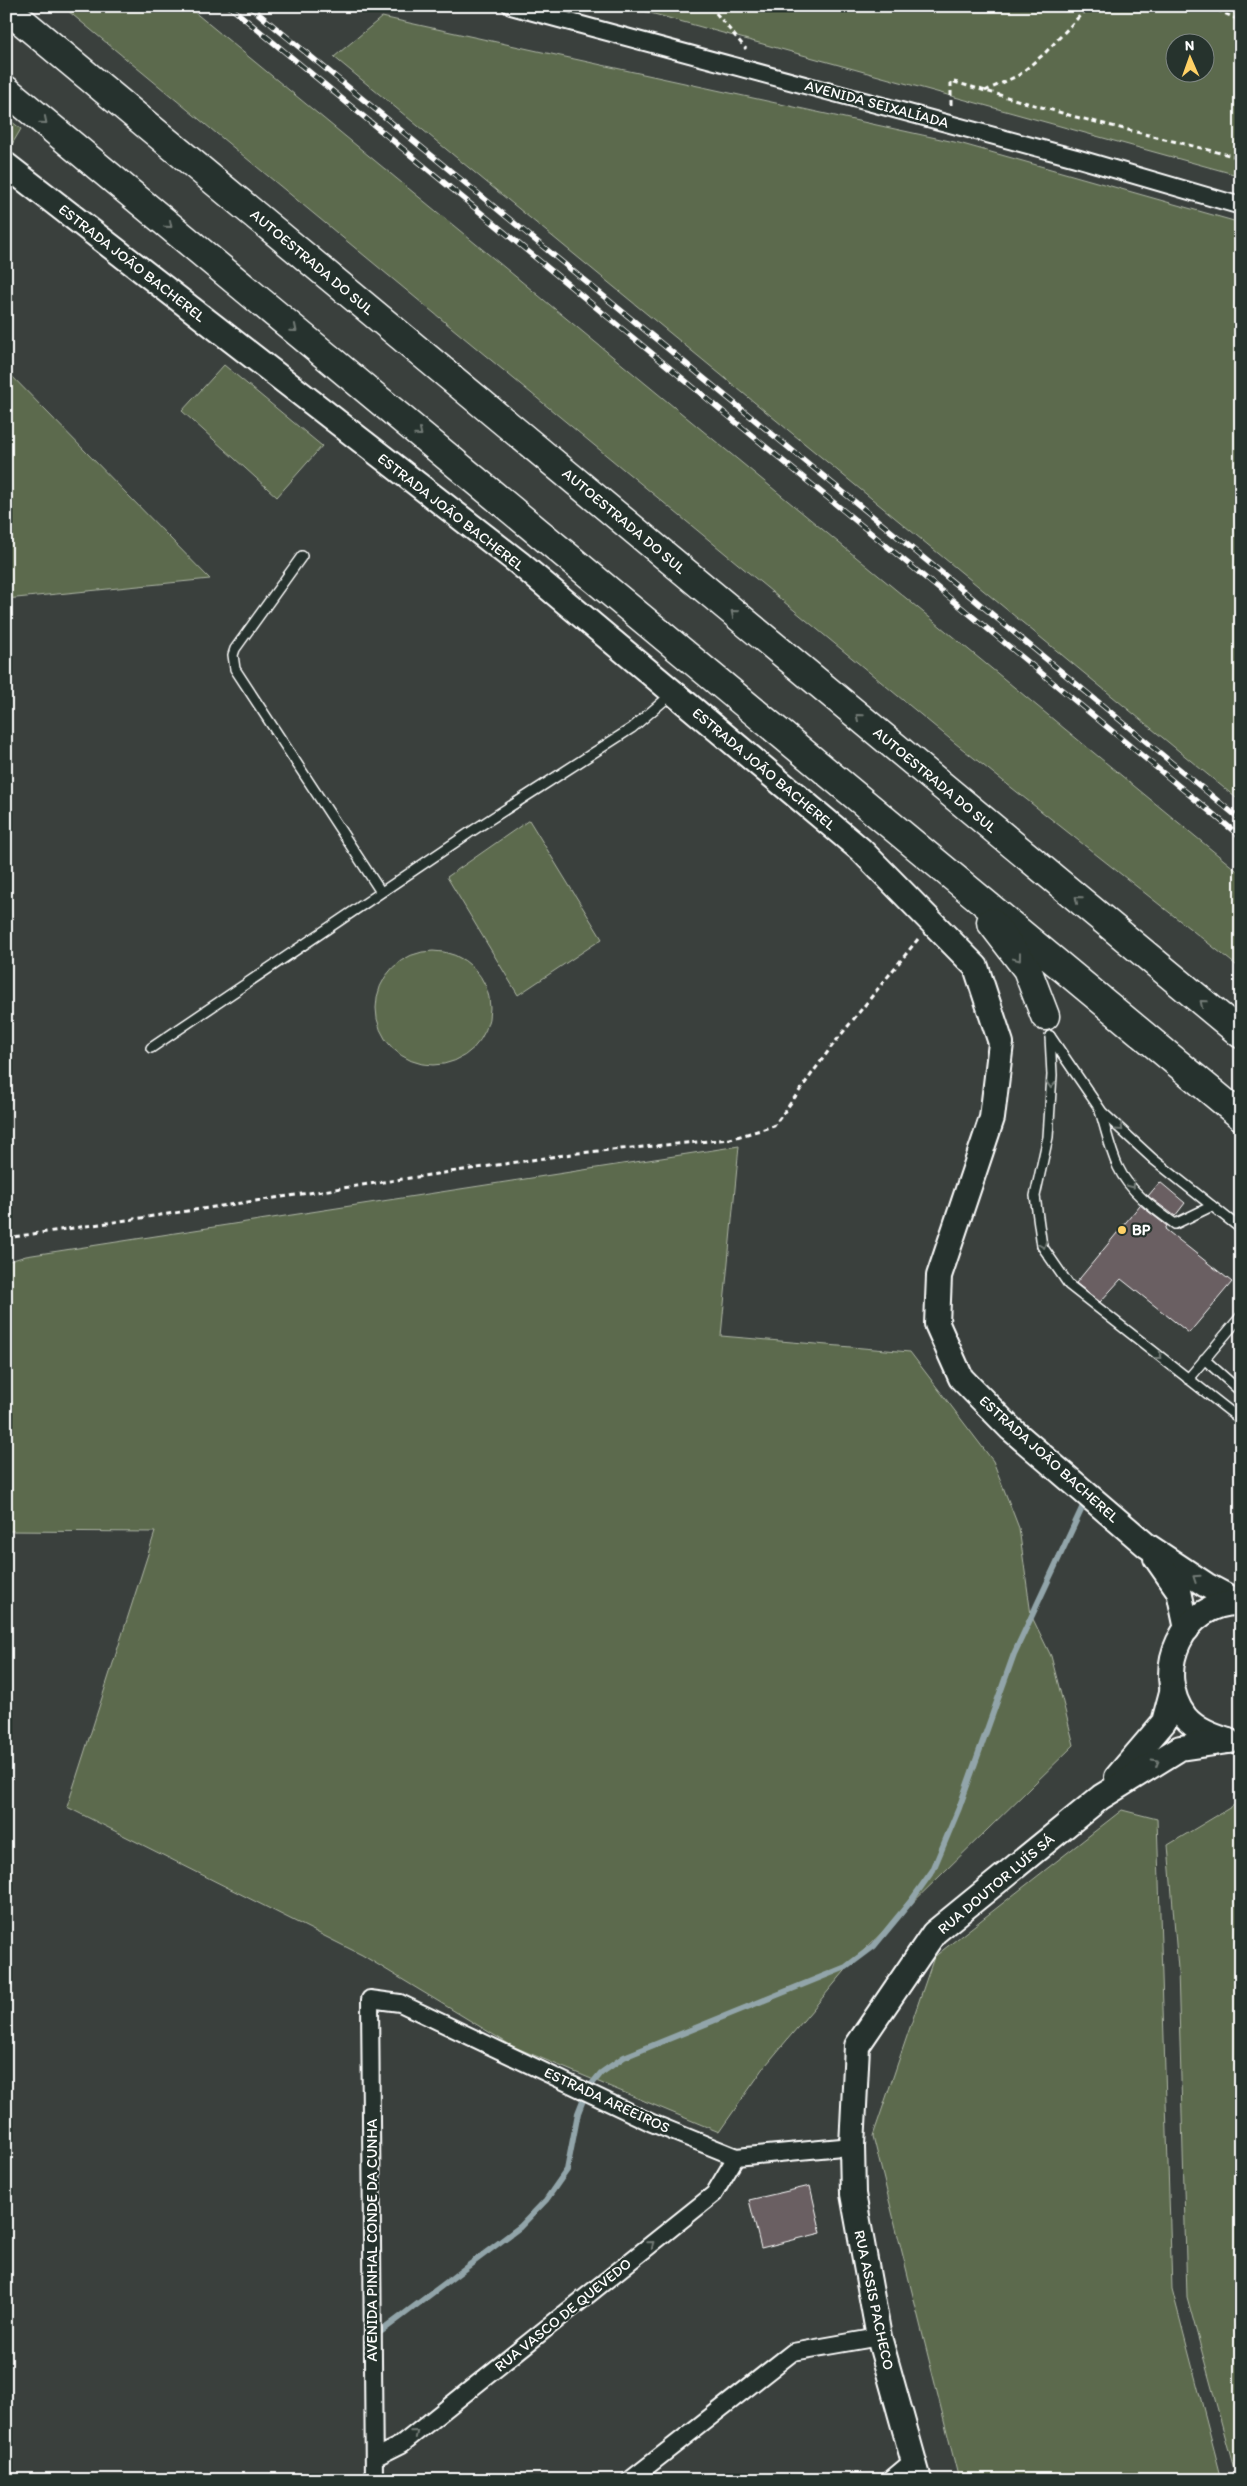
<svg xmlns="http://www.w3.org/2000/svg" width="1247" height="2486" font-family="Itim,sans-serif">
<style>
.green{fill:#5c6b4d;stroke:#aeb5a6;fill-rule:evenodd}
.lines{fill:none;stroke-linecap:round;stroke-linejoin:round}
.stream{stroke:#92a5aa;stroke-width:6}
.building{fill:#6a5e62;stroke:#fff}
.lane-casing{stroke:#fff;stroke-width:12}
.street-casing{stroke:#fff;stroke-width:20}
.secondary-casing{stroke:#fff;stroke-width:28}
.highway-casing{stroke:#fff;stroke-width:31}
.path{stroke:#fff;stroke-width:3;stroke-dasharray:5 4;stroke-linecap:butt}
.lane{stroke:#26332d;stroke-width:9}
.street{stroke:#26332d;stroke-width:16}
.secondary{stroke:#26332d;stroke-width:24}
.highway{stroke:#26332d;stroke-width:28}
.rail-casing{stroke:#fff;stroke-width:5.5}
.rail{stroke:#26332d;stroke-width:4;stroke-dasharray:11;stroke-linecap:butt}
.oneway{stroke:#727a76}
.poi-dot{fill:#ffd166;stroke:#26332d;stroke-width:2}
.labels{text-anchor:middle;stroke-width:4.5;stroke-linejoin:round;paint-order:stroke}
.street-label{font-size:15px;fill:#fff;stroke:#26332d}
.poi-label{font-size:15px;font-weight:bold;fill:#fff;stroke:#26332d;text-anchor:start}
</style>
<rect width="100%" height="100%" fill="#3a403d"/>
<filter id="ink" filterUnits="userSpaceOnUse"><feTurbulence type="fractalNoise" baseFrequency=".02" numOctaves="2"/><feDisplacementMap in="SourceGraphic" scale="10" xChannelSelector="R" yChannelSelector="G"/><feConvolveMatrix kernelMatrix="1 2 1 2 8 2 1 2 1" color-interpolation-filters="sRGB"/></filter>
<g filter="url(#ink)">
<!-- green -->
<g class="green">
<polygon points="62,6 187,6 1241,874 1241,969 955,743"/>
<path d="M 625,6 L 1241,6 L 1241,176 ZM 1174,42 L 1204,42 L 1204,72 L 1174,72 Z"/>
<polygon points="382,17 959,143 1241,223 1241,802 334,57"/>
<polygon points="6,117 21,129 8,151 6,149"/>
<polygon points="224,365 322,446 277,497 182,411"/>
<polygon points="6,370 210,579 6,599"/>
<polygon points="529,820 602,939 518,995 447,877"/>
<circle cx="433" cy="1008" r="57"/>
<polygon points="739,1146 721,1336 910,1352 993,1461 1019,1528 1031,1615 1051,1656 1074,1745 855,1959 766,2065 719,2132 512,2046 362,1955 67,1807 155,1532 6,1531 6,1262 26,1256"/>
<polygon points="1241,1801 1241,2480 1237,2480 1187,2297 1178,1969 1168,1845"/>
<polygon points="1122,1810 1157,1819 1172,2289 1222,2480 959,2480 873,2136 934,1957"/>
</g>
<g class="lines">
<!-- stream -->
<polyline class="stream" points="375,2336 520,2227 546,2200 567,2170 578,2113 587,2090 601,2073 624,2057 846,1967 874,1946 911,1901 933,1870 959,1808 1014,1654 1083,1506"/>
</g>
<!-- building -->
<g class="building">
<polygon points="1160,1182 1185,1203 1175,1216 1148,1196"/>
<polygon points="1140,1205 1167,1226 1165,1229 1232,1282 1189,1333 1121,1279 1100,1302 1076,1283"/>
<polygon points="810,2186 821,2233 761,2248 749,2200"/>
</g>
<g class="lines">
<defs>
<g id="lane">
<polyline points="302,556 235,649 233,655 235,669 381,892"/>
<polyline points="1050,1036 1052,1075 1048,1137 1035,1196 1042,1246 1069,1285 1241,1420"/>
<polyline points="1050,1036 1102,1112 1153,1159 1241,1229"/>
<polyline points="151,1048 469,833 632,728 673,693"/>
<path d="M 1100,1111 C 1106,1129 1110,1150 1118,1167 C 1129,1191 1154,1209 1175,1224 L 1212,1206"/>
<polyline points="1204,1359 1241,1392"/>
<polyline points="1188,1379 1241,1316"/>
</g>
<g id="street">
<polyline points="511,6 1076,158 1241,206"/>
<polyline points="374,2458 402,2444 714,2194 736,2157"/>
<polyline points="374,2480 370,1999 400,2003 652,2123 736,2157 852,2146"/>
<polyline points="630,2480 793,2352 879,2337"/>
<polyline points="890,2480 914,2460"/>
</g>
<g id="secondary">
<polyline points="6,165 519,563 861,850 976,967 1001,1043 992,1118 939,1276 937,1324 961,1378 1011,1429 1146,1545 1206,1585 1238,1602"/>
<polyline points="1156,1558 1179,1591 1187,1629"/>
<path d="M 1228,1741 C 1212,1736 1196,1730 1185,1717 C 1151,1672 1183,1600 1241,1603"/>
<polyline points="1117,1777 1164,1722 1172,1692"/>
<polyline points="919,2480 879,2337 853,2194 852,2146 857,2046 934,1933 1101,1797 1180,1748 1228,1741"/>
</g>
<g id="highway">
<polyline points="6,8 1241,1034"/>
<polyline points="6,90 1241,1116"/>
<polyline points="991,922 1027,969 1045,1016"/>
</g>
</defs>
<!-- lane casing -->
<use href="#lane" class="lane-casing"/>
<!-- street casing -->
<use href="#street" class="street-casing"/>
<!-- secondary casing -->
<use href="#secondary" class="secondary-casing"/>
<!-- highway casing -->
<use href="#highway" class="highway-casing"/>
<!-- path -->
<g class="path">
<polyline points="710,6 746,49"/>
<polyline points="1209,6 1241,21"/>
<polyline points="985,91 1019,75 1045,53 1089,6"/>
<polyline points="951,105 951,81 1076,117 1241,158"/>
<polyline points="6,1238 578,1153 730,1139 774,1126 832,1046 918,939"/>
</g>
<!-- lane -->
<use href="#lane" class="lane"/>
<!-- street -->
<use href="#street" class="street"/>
<!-- secondary -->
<use href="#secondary" class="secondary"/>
<!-- highway -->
<use href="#highway" class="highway"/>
<defs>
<g id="rail">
<polyline points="229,6 1241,837"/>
<polyline points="249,6 970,596 1241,820"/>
</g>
</defs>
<!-- rail casing -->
<use href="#rail" class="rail-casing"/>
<!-- rail -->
<use href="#rail" class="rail"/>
</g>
<!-- one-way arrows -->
<defs><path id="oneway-chevron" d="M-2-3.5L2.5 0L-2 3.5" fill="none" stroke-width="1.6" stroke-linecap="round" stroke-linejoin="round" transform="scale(1.25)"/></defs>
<g class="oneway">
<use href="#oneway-chevron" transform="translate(44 121) rotate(40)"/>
<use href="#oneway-chevron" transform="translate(169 225) rotate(40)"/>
<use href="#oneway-chevron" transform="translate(294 329) rotate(40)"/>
<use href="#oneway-chevron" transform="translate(419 433) rotate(40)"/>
<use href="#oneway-chevron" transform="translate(734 613) rotate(-140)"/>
<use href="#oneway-chevron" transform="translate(859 717) rotate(-140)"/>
<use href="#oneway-chevron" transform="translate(1078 899) rotate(-140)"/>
<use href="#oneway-chevron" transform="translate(1018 958) rotate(53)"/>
<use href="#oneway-chevron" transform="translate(1203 1003) rotate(-140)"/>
<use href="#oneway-chevron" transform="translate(1051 1085) rotate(93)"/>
<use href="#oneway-chevron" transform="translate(1120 1128) rotate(42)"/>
<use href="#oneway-chevron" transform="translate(1132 1185) rotate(52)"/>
<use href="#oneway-chevron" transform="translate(1043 1245) rotate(69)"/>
<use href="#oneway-chevron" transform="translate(1159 1356) rotate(38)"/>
<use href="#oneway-chevron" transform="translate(1196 1578) rotate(-146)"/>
<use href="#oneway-chevron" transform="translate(1156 1762) rotate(-30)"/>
<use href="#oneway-chevron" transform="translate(651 2244) rotate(-39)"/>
<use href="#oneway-chevron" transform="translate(415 2433) rotate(-39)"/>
</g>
</g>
<!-- markers -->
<circle class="poi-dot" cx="1122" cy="1230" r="5"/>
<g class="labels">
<!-- street labels -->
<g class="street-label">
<text transform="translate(877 104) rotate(15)" y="5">AVENIDA SEIXALÍADA</text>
<text transform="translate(312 262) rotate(40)" y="5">AUTOESTRADA DO SUL</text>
<text transform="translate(132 263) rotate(38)" y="5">ESTRADA JOÃO BACHEREL</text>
<text transform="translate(451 512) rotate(38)" y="5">ESTRADA JOÃO BACHEREL</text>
<text transform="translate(624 521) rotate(40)" y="5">AUTOESTRADA DO SUL</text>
<text transform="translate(764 769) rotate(40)" y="5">ESTRADA JOÃO BACHEREL</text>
<text transform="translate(935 780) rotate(40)" y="5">AUTOESTRADA DO SUL</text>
<text transform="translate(1049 1459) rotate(42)" y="5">ESTRADA JOÃO BACHEREL</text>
<text transform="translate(996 1884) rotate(-40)" y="5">RUA DOUTOR LUÍS SÁ</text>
<text transform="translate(607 2100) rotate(25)" y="5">ESTRADA AREEIROS</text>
<text transform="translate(372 2240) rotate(-90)" y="5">AVENIDA PINHAL CONDE DA CUNHA</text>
<text transform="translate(874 2300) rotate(78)" y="5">RUA ASSIS PACHECO</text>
<text transform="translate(563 2315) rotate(-39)" y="5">RUA VASCO DE QUEVEDO</text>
</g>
<!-- poi labels -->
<g class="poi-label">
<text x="1132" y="1235">BP</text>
</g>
</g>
<!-- margin -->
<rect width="1247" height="2486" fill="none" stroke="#26332d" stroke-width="25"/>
<rect x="12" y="12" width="1222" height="2461" fill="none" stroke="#fff" stroke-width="2" filter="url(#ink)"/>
<!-- north arrow -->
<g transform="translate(1190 58) rotate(358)"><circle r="24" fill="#26332d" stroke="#7d8581"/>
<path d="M0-4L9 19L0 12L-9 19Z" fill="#ffd166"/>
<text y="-8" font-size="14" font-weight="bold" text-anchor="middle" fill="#ffffff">N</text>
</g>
</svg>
